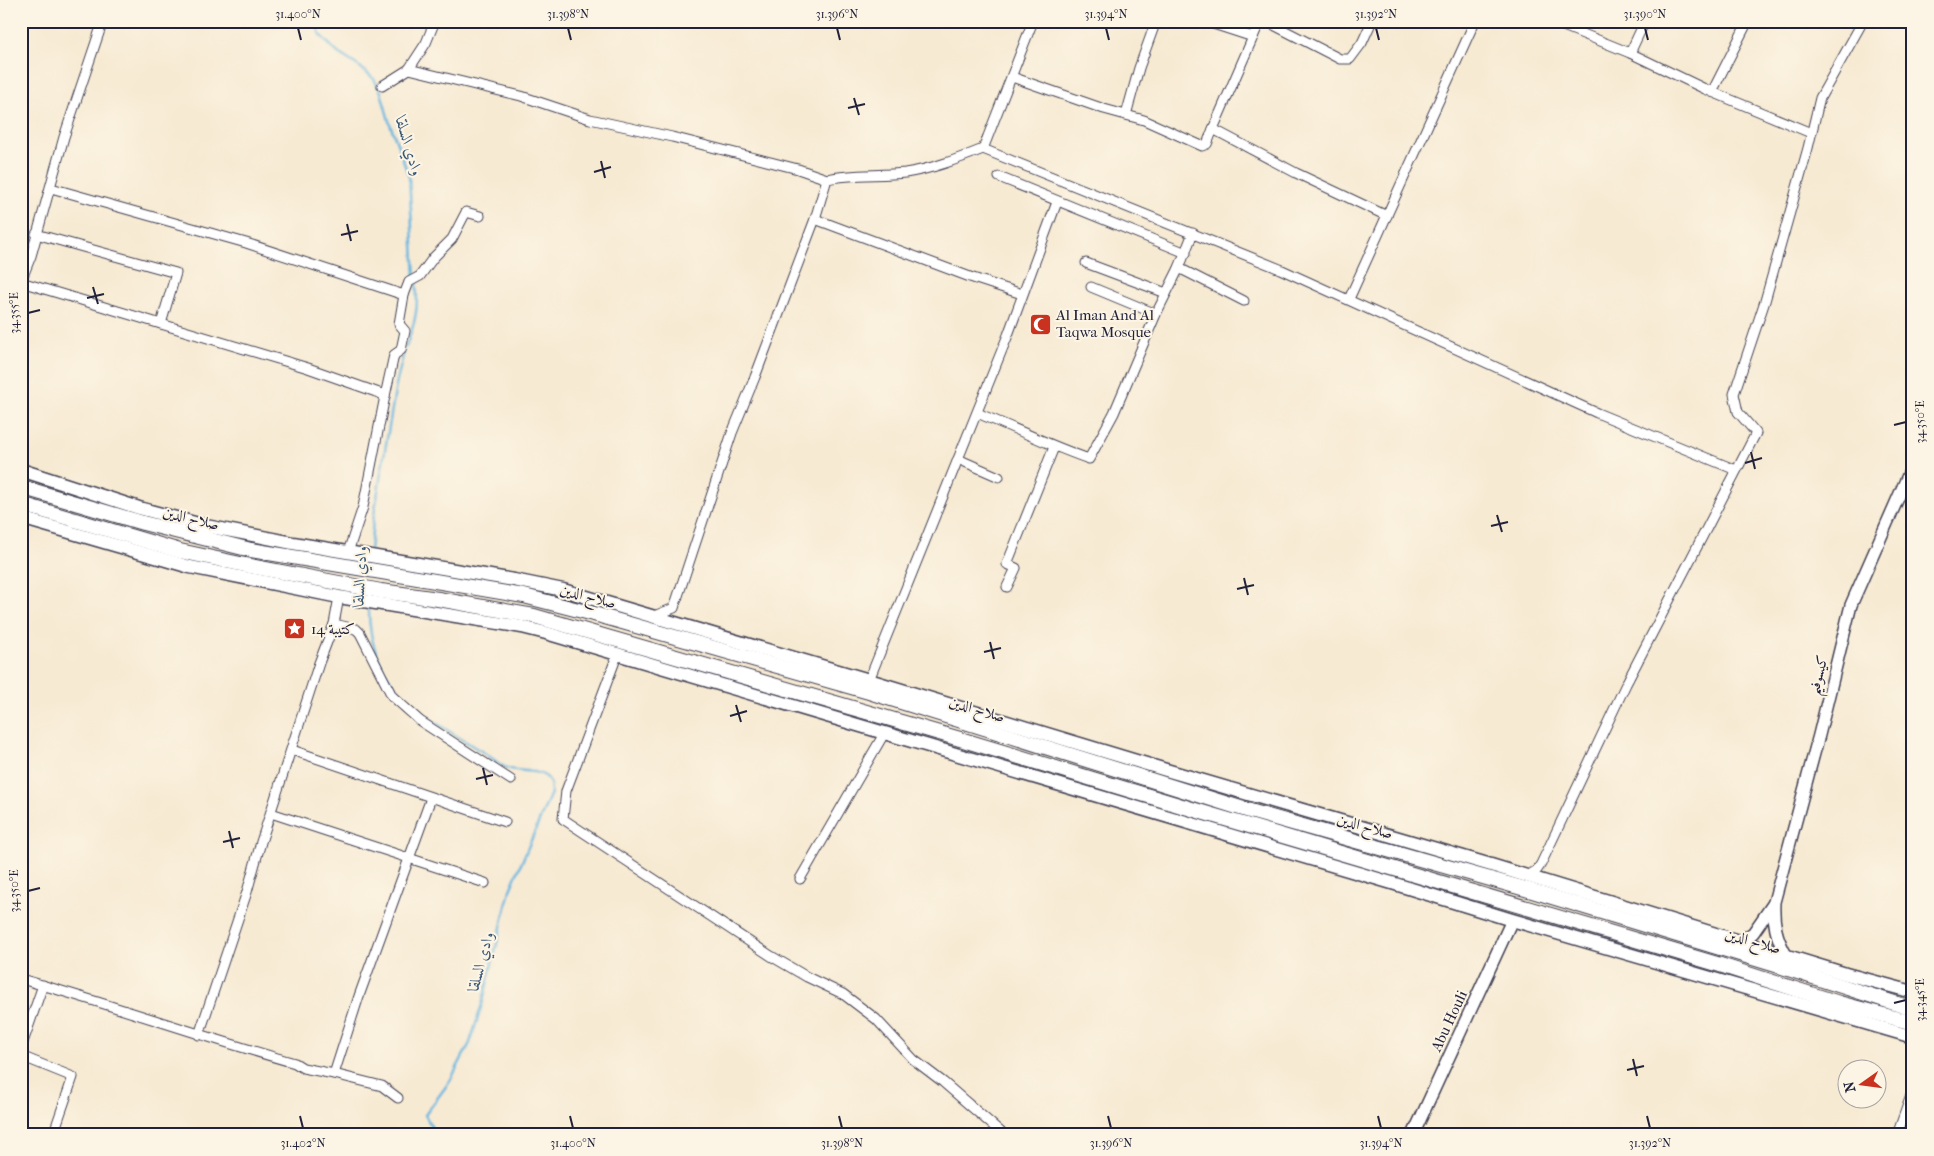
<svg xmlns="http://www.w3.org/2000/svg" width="1934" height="1156" font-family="'IM FELL French Canon',Amiri,serif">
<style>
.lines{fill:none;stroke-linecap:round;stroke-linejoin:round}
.stream{stroke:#65b6e0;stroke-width:2.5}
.minor-casing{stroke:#424052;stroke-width:11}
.tertiary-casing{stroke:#424052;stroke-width:14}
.secondary-casing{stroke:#424052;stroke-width:15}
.trunk-casing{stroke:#424052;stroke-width:16}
.minor{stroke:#fff;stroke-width:9}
.tertiary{stroke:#fff;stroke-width:11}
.secondary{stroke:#fff;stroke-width:12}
.trunk{stroke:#fff;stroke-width:14}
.ticks{fill:none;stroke:#22223b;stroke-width:2}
.labels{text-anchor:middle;stroke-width:4;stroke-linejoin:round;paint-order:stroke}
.poi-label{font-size:15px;fill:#22223b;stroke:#fcf5e5;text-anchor:start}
.street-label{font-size:15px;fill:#22223b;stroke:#fcf5e5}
.water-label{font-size:16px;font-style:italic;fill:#395675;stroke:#fcf5e5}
.neatline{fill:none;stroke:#22223b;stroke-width:2}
.ticks-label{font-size:12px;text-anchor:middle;fill:#22223b}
</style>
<rect width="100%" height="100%" fill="#fcf5e5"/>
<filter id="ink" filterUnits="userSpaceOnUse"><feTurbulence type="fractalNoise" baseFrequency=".02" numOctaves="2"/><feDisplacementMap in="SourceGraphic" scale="10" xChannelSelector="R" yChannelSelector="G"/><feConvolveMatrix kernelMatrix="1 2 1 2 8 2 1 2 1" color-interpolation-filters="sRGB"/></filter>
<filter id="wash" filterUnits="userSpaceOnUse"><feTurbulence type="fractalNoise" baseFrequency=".0096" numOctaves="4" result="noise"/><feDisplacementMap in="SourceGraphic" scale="20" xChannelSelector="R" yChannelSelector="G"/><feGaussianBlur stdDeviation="1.12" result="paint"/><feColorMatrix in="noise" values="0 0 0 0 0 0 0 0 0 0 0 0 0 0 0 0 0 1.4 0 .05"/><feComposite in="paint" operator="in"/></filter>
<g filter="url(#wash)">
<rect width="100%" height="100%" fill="#f7ead3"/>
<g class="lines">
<!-- stream -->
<g class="stream">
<polyline points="316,21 320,35 338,53 360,67 374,79 381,92 389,121 409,177 415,277"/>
<path d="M 406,347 C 415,323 419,308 416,282"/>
<polyline points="370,551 373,521 396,385 404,352"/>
<path d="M 369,606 C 367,681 418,713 476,748 C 486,753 495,761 505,767 C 516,773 534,768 545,776 C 551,780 551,787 551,793 L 510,890 L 483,1001 L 470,1043 L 450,1081 L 425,1115 L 436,1135"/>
</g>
</g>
</g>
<g filter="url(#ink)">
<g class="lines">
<defs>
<g id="minor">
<polyline points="1204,21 1253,37"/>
<polyline points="1266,21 1340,59 1350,59 1362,43 1372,21"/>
<polyline points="1551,21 1630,53 1705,89 1811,133"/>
<polyline points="1630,53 1645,21"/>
<polyline points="409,69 426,43 435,21"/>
<polyline points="1012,77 1104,109 1144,120 1202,146 1207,144 1213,129 1296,173 1387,216"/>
<polyline points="382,86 409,69 521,96 590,119 672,137 798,169 827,179"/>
<polyline points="1712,92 1748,21"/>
<polyline points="1126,115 1139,68 1156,21"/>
<polyline points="1213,129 1260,21"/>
<polyline points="983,149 1280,269 1597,413 1736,470"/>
<polyline points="999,177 1186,253"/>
<polyline points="51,188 246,243 404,295"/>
<polyline points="815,219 970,277 1022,294"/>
<polyline points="36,234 176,273 161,324"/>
<polyline points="1086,263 1166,293"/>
<polyline points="1179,268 1244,301"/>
<polyline points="21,281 31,256 64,137 103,21"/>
<polyline points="21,282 308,368 379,393 385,396 363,507 348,552"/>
<polyline points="1091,287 1156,314"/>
<polyline points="1349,299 1475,21"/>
<polyline points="385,396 394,355 401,350 405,331 399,324 404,295 409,282 420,276 433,258 452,239 466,212 480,216"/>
<path d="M 977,413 C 1015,428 1051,446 1089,459 L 1114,413 L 1156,314 L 1179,268 L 1193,233"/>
<polyline points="958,459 999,477"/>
<polyline points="1007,587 1016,568 1007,564 1054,447"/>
<path d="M 654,616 L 674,608 L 732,433 L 755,377 L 815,219 L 827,179 C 853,173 879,176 905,173 C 932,169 958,159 983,149 L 1033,21"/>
<polyline points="334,624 356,629 360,633 392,696 420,721 511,780"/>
<polyline points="618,653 566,791 563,819 771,956 807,977 843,994 876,1019 914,1060 943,1082 1004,1135"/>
<polyline points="869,680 1008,335 1057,202"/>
<polyline points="292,750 505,822"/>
<polyline points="271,813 485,883"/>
<polyline points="1527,876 1537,870 1541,864 1626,684 1756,433 1738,412 1734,394 1765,301 1808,148 1820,98 1863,21"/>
<polyline points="800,879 885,732"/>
<path d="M 21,979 C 113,1005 203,1037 295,1063 L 303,1068 L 334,1074 L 382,1086 L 398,1098"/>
<polyline points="199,1035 247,892 261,842 319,663 334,624 339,597"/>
<polyline points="21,1048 43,985"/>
<polyline points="21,1056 73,1077 53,1135"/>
<polyline points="334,1074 359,996 431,798"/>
<polyline points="1897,1135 1913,1090"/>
</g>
<g id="tertiary">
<polyline points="1740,941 1753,933 1773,904"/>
<path d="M 1786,955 C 1776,937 1773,923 1774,902 L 1819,735 L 1851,605 L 1913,464"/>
<polyline points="1413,1135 1512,920"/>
</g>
<g id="secondary">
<polyline points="21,470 139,508 206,526 293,543 514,580 563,590 869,680 1166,770 1491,865 1846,974 1913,992"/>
<polyline points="21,518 190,567 339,597 522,627 546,633 1392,883 1512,920 1913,1037"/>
</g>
<g id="trunk">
<polyline points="21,487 143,523 251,550 524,596 594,614 869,692 1250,811 1529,890 1776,965 1913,1009"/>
<polyline points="21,504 180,551 245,565 381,591 438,599 534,616 960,739 1205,813 1717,964 1839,1003 1913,1023"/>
</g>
</defs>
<!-- minor casing -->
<use href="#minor" class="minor-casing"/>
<!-- tertiary casing -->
<use href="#tertiary" class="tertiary-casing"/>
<!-- secondary casing -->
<use href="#secondary" class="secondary-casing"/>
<!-- trunk casing -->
<use href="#trunk" class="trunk-casing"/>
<!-- minor -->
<use href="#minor" class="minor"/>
<!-- tertiary -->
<use href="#tertiary" class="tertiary"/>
<!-- secondary -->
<use href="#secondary" class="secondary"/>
<!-- trunk -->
<use href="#trunk" class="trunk"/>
</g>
</g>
<!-- ticks -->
<path class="ticks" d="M 298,28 L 301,40M 568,28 L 571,40M 837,28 L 840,40M 1106,28 L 1109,40M 1376,28 L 1379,40M 1645,28 L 1648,40M 854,98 L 859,115M 848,108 L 865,104M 601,161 L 605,178M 594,172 L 611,167M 347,224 L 351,241M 341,235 L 358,231M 93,287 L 98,304M 87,298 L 104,294M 28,313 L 40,310M 1894,425 L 1906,422M 1751,452 L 1755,469M 1745,463 L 1762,458M 1497,515 L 1502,532M 1491,526 L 1508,522M 1244,578 L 1248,595M 1237,589 L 1254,585M 990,642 L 994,659M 984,652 L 1001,648M 736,705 L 741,722M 730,716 L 747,711M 483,768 L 487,785M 476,779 L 493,775M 229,831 L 233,848M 223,842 L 240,838M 28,891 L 40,888M 1894,1003 L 1906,1000M 1633,1059 L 1637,1076M 1627,1070 L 1644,1066M 300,1116 L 303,1128M 570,1116 L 573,1128M 839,1116 L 842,1128M 1108,1116 L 1111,1128M 1378,1116 L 1381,1128M 1647,1116 L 1650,1128"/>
<!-- icons -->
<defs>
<symbol id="mosque-square" viewBox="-11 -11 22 22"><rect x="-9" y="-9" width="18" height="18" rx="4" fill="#c8321e" stroke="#fcf5e5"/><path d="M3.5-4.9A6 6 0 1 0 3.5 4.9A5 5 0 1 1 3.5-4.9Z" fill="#fff"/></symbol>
<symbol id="sight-square" viewBox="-11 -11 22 22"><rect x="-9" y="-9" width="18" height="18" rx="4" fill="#c8321e" stroke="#fcf5e5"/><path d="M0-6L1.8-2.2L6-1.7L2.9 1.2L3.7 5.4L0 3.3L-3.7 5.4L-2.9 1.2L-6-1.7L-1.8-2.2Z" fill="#fff"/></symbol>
</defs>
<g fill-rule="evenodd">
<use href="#mosque-square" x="1028" y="312" width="25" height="25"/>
<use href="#sight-square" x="282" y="616" width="25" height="25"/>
</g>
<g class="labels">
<!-- poi labels -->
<g class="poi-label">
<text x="1056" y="320">Al Iman And Al<tspan x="1056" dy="17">Taqwa Mosque</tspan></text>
<text x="311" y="634">كتيبة 14</text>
</g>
<!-- street labels -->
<g class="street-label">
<text transform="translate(191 518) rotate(14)" y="5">صلاح الدين</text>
<text transform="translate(588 596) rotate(15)" y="5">صلاح الدين</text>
<text transform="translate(1818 675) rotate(-76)" y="5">كيسوفيم</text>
<text transform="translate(977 709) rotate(17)" y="5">صلاح الدين</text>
<text transform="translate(1365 826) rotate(16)" y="5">صلاح الدين</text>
<text transform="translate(1753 941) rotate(16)" y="5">صلاح الدين</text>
<text transform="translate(1449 1021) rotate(-65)" y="5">Abu Houli</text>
</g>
<!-- water labels -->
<g class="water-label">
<text transform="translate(410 146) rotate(73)" y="6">وادي السلقا</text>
<text transform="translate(359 576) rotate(-87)" y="6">وادي السلقا</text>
<text transform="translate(480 961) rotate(-75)" y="6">وادي السلقا</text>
</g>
</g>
<!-- margin -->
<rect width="1934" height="1156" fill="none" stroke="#fcf5e5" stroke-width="55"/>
<!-- north arrow -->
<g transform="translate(1862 1084) rotate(256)"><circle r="24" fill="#fcf5e5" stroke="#a5a1a1"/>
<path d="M0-4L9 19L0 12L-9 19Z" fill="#c8321e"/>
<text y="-8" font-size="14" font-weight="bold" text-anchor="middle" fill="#22223b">N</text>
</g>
<rect x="28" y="28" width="1878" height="1100" class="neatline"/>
<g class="ticks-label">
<text x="298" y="18">31.400°N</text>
<text x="568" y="18">31.398°N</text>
<text x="837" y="18">31.396°N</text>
<text x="1106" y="18">31.394°N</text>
<text x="1376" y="18">31.392°N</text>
<text x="1645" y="18">31.390°N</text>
<text transform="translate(14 313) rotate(-90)" y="4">34.355°E</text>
<text transform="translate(1920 422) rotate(-90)" y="4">34.350°E</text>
<text transform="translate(14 891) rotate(-90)" y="4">34.350°E</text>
<text transform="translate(1920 1000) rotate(-90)" y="4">34.345°E</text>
<text x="303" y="1147">31.402°N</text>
<text x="573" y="1147">31.400°N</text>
<text x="842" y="1147">31.398°N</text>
<text x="1111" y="1147">31.396°N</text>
<text x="1381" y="1147">31.394°N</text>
<text x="1650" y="1147">31.392°N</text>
</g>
</svg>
